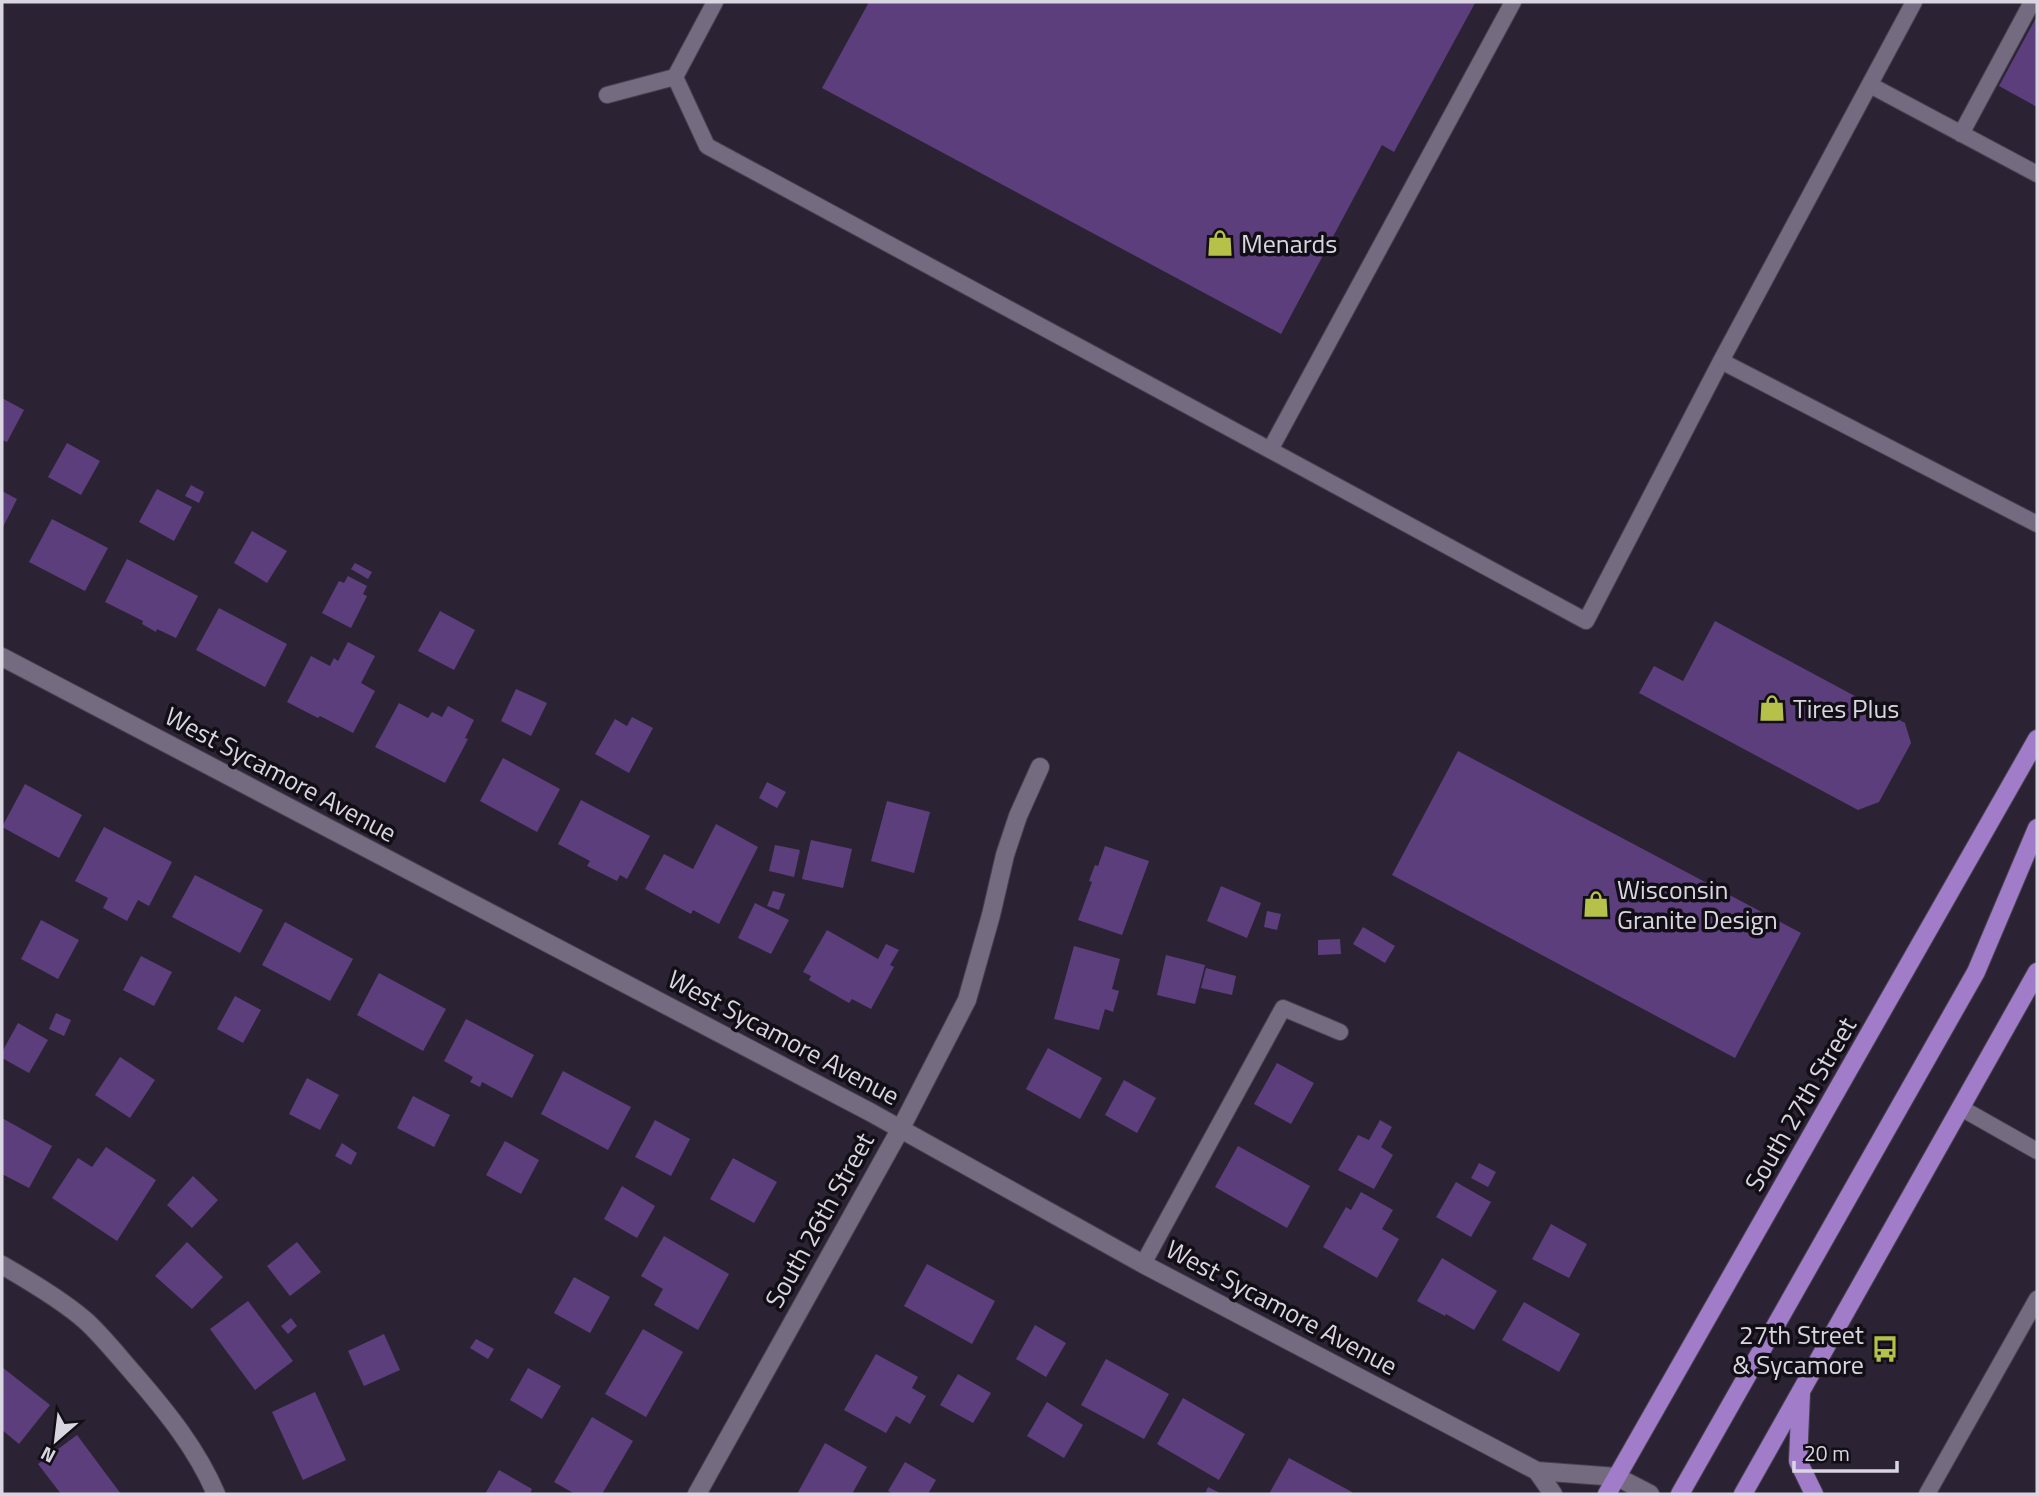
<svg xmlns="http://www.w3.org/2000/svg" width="2039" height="1496" font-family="'Titillium Web',sans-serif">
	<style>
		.building { fill: #5c3e7d }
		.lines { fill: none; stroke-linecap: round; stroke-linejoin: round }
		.lane-casing { stroke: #47414f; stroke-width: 18 }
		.street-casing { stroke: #47414f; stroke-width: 20 }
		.primary-casing { stroke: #47414f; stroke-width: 20 }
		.lane { stroke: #746b80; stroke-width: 16 }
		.street { stroke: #746b80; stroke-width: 18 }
		.primary { stroke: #a07cc9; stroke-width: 18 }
		.labels { text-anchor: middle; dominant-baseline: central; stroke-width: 7; stroke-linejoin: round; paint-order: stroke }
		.poi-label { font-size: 26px; fill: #dad6e1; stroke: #110e16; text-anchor: start }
		.street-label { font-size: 26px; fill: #dad6e1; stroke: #110e16 }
	</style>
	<rect width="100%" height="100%" fill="#2b2334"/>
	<path class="building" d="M869,2H1473L1475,3L1394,152L1382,145L1281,334L822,88Z
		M2037,16V107L1999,86Z
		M2,398L24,410L7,442L2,440Z
		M67,443L100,461L81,495L48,477Z
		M191,485L204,492L199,503L185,496Z
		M157,489L192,507L174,541L139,522Z
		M2,491L17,499L2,529Z
		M52,519L108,548L85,591L29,562Z
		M252,531L287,551L267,583L234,563Z
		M127,559L198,596L176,638L157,629L156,632L142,624L143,621L105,602Z
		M355,563L372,572L368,579L351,569Z
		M348,576L367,586L363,594L367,596L351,628L322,613L339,581L344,583Z
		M219,608L287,644L265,687L196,650Z
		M440,611L475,630L454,670L418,651Z
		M1715,621L1905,723L1911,743L1879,802L1858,810L1639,693L1654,666L1683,681Z
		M348,642L375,656L361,683L375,691L353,733L320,716L318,718L287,702L311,656L330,666L334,658L338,661Z
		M516,689L547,703L531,736L501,721Z
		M399,703L428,718L432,712L442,717L448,706L474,720L465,738L468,739L445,783L375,747Z
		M632,717L653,728L629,773L595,754L615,719L627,726Z
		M1458,751L1801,933L1735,1058L1392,875Z
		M503,758L560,789L537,832L480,801Z
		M767,782L786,792L777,808L759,798Z
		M25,784L82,815L59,858L2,827Z
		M581,800L650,836L627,879L620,875L617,881L587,866L590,861L558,844Z
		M887,801L930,812L914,873L871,861Z
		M716,824L758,847L719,924L693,910L691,914L645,889L664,854L693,869Z
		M104,827L172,862L149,906L138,900L127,921L103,908L108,898L75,881Z
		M811,840L852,849L843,888L802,879Z
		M775,845L800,850L794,877L769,871Z
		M1105,846L1149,861L1122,935L1078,920L1092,882L1089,881L1095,865L1098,866Z
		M195,875L263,910L240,953L172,917Z
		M1221,886L1261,903L1247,938L1207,921Z
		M773,891L785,894L779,910L767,906Z
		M755,903L789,920L771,954L738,938Z
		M1267,911L1281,914L1277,930L1264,927Z
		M41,920L79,940L58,979L21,959Z
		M285,922L353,959L330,1001L262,965Z
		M1363,927L1395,946L1385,963L1353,944Z
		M827,930L878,959L886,944L899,950L890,965L894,967L871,1009L852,999L849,1003L809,980L811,976L803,972Z
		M1340,939L1341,954L1318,955V940Z
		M1074,946L1120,959L1112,989L1119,991L1113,1012L1105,1009L1099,1030L1054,1019Z
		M1166,955L1205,965L1195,1004L1157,995Z
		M141,956L172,972L154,1006L123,990Z
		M1206,968L1236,976L1232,995L1201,988Z
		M379,973L446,1009L423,1051L357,1015Z
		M235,996L261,1010L243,1043L217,1029Z
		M56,1013L71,1020L64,1036L49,1029Z
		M466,1019L534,1055L512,1098L482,1082L480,1087L470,1082L473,1077L444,1061Z
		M18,1023L48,1040L29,1073L2,1058V1052Z
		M1048,1048L1102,1078L1080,1119L1026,1089Z
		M120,1057L155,1080L130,1118L95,1095Z
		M1277,1063L1314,1083L1291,1124L1254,1104Z
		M563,1071L631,1107L608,1150L541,1114Z
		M307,1078L339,1095L320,1130L289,1114Z
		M1124,1080L1156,1098L1137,1133L1105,1115Z
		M413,1096L450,1115L434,1147L397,1128Z
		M2,1118L52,1146L29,1188L2,1174Z
		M655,1120L690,1139L671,1176L635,1157Z
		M1380,1120L1392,1127L1381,1147L1393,1155L1374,1189L1338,1170L1358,1135L1369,1140Z
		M505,1141L539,1160L521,1194L486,1175Z
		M342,1143L357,1153L351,1165L335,1156Z
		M1238,1146L1310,1186L1287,1228L1215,1187Z
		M106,1147L156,1180L117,1241L52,1198L78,1158L92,1167Z
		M733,1158L777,1182L754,1223L710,1199Z
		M1479,1163L1496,1172L1488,1187L1471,1178Z
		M193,1176L218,1200L192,1228L167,1205Z
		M1456,1182L1491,1202L1471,1237L1436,1217Z
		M622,1186L655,1206L637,1238L604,1219Z
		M1361,1192L1393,1210L1382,1229L1399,1239L1377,1278L1323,1247L1346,1207L1351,1210Z
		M1551,1224L1587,1244L1569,1278L1532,1259Z
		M664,1236L729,1274L698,1330L654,1305L663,1289L641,1276Z
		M187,1242L223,1277L192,1309L155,1276Z
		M297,1242L321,1272L290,1296L267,1266Z
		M1442,1258L1497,1291L1474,1330L1446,1314L1445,1316L1417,1301Z
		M927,1264L995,1301L972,1344L904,1306Z
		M574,1277L610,1297L590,1333L554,1313Z
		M248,1301L293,1361L255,1390L210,1329Z
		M1524,1302L1580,1334L1559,1372L1502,1340Z
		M291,1318L297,1326L288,1334L281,1326Z
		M1035,1325L1066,1343L1046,1377L1016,1359Z
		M643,1329L683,1352L646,1417L605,1394Z
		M384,1334L400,1370L364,1386L348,1351Z
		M476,1339L494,1349L488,1359L470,1348Z
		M876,1354L918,1377L912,1388L926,1396L910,1424L896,1416L886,1433L844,1410Z
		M1106,1359L1169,1394L1144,1439L1081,1405Z
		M2,1367L50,1405L19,1444L2,1430Z
		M528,1368L561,1386L542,1419L510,1400Z
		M958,1374L991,1393L973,1423L940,1405Z
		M315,1392L346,1460L303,1480L272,1412Z
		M1183,1398L1245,1434L1219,1480L1157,1444Z
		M1047,1402L1083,1425L1064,1458L1027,1436Z
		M592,1417L633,1441L602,1494H575L554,1482Z
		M77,1435L121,1494H61L38,1464Z
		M825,1443L867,1467L852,1494H797Z
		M1289,1458L1352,1492L1351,1494H1269Z
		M905,1462L936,1480L928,1494H893L888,1491Z
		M499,1470L532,1489L530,1494H485Z
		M1208,1487L1222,1494H1205Z"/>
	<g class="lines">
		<defs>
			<path id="lane" d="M1513,2L1270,450L1586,621L1721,361L1914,2
				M675,77L707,146L1270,450
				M1870,85L2037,174
				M607,95L675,77L715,2
				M1961,134L2032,2
				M1721,361L2037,524
				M1961,1108L2037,1151
				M1143,1264L1283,1008L1340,1032
				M1927,1494L2037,1299"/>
			<path id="street" d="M2,657L870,1112L1143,1264L1537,1471L1617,1477L1650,1494
				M2,1265C28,1280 65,1302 87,1322C104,1338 119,1357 134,1374C166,1411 197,1449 216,1494
				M1537,1471L1553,1494
				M697,1494L901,1128L967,1000L991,915L1005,855L1018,816L1040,767"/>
			<path id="primary" d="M1801,1393L1798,1461L1814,1494
				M1607,1494L2037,739
				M1680,1494L1976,972L2037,828
				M1743,1494L2037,972"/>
		</defs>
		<use href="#lane" class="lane-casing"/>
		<use href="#street" class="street-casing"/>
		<use href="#primary" class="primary-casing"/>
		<use href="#lane" class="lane"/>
		<use href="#street" class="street"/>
		<use href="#primary" class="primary"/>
	</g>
	<defs>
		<symbol id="shop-bare" viewBox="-9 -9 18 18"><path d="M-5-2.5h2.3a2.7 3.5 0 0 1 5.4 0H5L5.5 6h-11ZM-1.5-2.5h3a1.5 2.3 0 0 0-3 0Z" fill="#b6c149" stroke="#110e16" stroke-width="2.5" paint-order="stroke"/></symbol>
		<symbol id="bus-bare" viewBox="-9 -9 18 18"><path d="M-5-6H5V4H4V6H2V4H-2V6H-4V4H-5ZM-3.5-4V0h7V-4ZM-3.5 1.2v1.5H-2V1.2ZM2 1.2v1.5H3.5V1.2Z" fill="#b6c149" stroke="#110e16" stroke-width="2.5" paint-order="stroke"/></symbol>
	</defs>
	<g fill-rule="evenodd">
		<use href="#shop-bare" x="1201" y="224" width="38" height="38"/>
		<use href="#shop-bare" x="1753" y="689" width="38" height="38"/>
		<use href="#shop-bare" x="1577" y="885" width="38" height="38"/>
		<use href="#bus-bare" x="1866" y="1330" width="38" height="38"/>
	</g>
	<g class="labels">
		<g class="poi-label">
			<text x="1241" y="243">Menards</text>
			<text x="1793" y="708">Tires Plus</text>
			<text x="1617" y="889">Wisconsin<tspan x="1617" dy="30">Granite Design</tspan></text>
			<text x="1864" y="1334" text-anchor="end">27th Street<tspan x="1864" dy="30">&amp; Sycamore</tspan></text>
		</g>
		<g class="street-label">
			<text transform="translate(281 774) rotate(28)">West Sycamore Avenue</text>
			<text transform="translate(784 1037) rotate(28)">West Sycamore Avenue</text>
			<text transform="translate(1800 1104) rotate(-60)">South 27th Street</text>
			<text transform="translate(819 1220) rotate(-61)">South 26th Street</text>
			<text transform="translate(1282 1307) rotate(28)">West Sycamore Avenue</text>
		</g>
	</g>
	<rect width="2039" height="1496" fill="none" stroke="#dad6e1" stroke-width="7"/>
	<g transform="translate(56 1440) rotate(208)" stroke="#110e16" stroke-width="5" paint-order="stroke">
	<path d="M0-5L12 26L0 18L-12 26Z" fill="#dad6e1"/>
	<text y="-10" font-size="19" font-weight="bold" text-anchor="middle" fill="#dad6e1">N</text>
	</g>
	<path d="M1794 1461v10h103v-10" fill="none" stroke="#dad6e1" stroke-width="3.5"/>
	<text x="1804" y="1461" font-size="21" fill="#dad6e1" stroke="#110e16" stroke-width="5" paint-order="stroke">20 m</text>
</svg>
